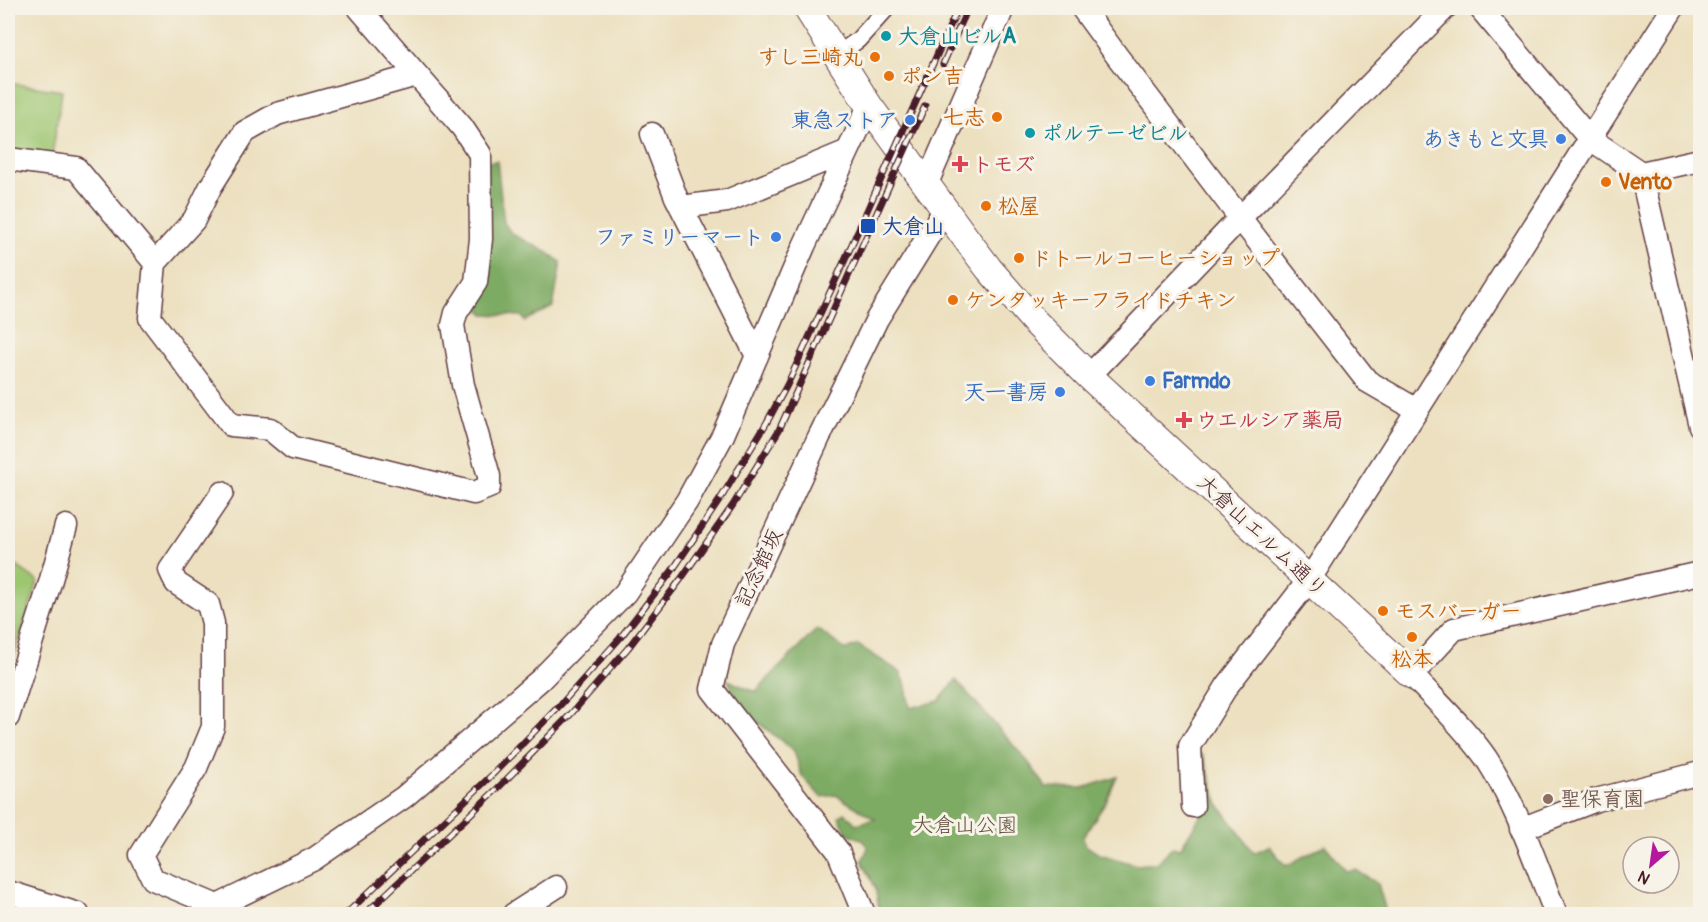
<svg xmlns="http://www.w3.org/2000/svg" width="1708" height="922" font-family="Pangolin,'Klee One',sans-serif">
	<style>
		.green { fill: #9dc671; stroke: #74724e; stroke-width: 1.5 }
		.forest { fill: #7eab63; stroke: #646547; stroke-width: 1.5 }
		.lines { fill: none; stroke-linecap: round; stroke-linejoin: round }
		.pedestrian-casing { stroke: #623c41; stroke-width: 19 }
		.minor-casing { stroke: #623c41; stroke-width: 25 }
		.tertiary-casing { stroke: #623c41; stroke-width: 29 }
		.pedestrian { stroke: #fff; stroke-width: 16 }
		.minor { stroke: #fff; stroke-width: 22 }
		.tertiary { stroke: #fff; stroke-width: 27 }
		.rail-casing { stroke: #4a1f2b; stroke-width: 7 }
		.rail { stroke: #f7f3e8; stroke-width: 4.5; stroke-dasharray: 14; stroke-linecap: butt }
		.culture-dot { fill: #0f9aa8; stroke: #f7f3e8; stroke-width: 2 }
		.food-dot { fill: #e8710a; stroke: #f7f3e8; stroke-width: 2 }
		.shop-dot { fill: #3f7fe0; stroke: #f7f3e8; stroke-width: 2 }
		.health-dot { fill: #e0444e; stroke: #f7f3e8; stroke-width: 2 }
		.transit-dot { fill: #1a4fb4; stroke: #f7f3e8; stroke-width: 2 }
		.education-dot { fill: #8d6e63; stroke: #f7f3e8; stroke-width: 2 }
		.labels { text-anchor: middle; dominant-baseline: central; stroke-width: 6; stroke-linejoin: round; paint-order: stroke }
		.culture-label { font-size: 21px; font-weight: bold; fill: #0d838f; stroke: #f7f3e8; text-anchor: start }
		.food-label { font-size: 21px; font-weight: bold; fill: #c56008; stroke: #f7f3e8; text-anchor: start }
		.shop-label { font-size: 21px; font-weight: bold; fill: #366cbe; stroke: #f7f3e8; text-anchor: end }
		.health-label { font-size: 21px; font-weight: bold; fill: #be3a42; stroke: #f7f3e8; text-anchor: start }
		.transit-label { font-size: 21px; font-weight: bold; fill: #164399; stroke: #f7f3e8; text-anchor: start }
		.street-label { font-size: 21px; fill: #4a1f2b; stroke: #f7f3e8 }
		.education-label { font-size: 21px; font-weight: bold; fill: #785e54; stroke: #f7f3e8; text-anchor: start }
		.park-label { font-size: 21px; fill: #635140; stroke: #f7f3e8 }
	</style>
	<rect width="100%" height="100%" fill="#f7f3e8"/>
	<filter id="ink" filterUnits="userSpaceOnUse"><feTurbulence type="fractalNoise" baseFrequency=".0167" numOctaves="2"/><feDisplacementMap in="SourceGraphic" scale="12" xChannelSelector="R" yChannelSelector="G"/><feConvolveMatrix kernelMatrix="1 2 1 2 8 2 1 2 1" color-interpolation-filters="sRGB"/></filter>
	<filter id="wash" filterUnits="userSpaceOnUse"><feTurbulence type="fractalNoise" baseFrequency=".008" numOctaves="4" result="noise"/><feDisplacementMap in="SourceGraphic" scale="24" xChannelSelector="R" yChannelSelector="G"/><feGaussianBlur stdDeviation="1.35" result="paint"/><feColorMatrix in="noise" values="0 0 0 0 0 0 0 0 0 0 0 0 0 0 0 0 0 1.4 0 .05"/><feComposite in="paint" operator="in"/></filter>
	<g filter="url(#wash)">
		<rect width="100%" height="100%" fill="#ece0c0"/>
		<path class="green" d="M8,83L62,91L52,155L8,149Z
			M8,560L38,581L8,675Z"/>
		<path class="forest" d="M497,161L504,223L512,234L545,251L561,262L553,307L525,321L522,316L484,314L472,299L487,162Z
			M817,629L846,650L858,645L900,672L905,682L910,708L939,701L956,680L1029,763L1046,787L1083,788L1117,777L1106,802L1083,837L1084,844L1099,854L1137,865L1156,863L1173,847L1180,849L1203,812L1196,754L1203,755L1219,805L1254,853L1269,846L1286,866L1325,845L1346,871L1356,870L1378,884L1385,908L1380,914H880L875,887L862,861L868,848L863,840L847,833L839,817L845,813L856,824L875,819L836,795L821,797L802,776L794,751L741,709L728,680L755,692Z"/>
	</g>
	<g filter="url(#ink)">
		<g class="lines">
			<defs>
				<path id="pedestrian" d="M837,55L858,40L887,8"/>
				<path id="minor" d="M1082,8L1117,56L1240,218L1367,381L1417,410
					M1480,8L1589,138L1641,173L1700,426
					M652,134L676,197L757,356
					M8,159L76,168L155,263L150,318L231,425L270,429L293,448L474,493L489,487V476L463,385L453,325L456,313L476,282L481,239L480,154L462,127L359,8
					M1641,173L1700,160
					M927,183L1003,8
					M681,207L727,201L848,151
					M155,263L194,220L211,186L245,132L277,114L417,75
					M1089,376L1240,218L1445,8
					M8,717L50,583L66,526
					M1193,806L1190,746L1227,686L1309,580L1673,8
					M1521,829L1596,800L1700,773
					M8,892L78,914
					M217,906L153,879L141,855L196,768L213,727V623L208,604L176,583L170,570L222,493
					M201,914L314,859L404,797L540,680L625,593L687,501L723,435L804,246L869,106
					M514,914L556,887
					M864,914L838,851L712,689L723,644L819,437L877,319L945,209
					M1556,914C1535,862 1517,806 1486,758C1465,728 1437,702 1412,675L1454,629L1700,573"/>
				<path id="tertiary" d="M807,8L869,106L970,244L989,269L1034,321L1089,376L1412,675"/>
			</defs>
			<use href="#pedestrian" class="pedestrian-casing"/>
			<use href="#minor" class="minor-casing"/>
			<use href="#tertiary" class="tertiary-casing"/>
			<use href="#pedestrian" class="pedestrian"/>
			<use href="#minor" class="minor"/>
			<use href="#tertiary" class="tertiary"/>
			<defs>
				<path id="rail" d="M943,64L968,8
					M346,914L492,775L563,702L620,638L672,571L721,498L767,422L787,385L843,264L958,8
					M365,914L498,788L570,715L628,648L681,579L733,505L779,430L925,106"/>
			</defs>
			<use href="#rail" class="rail-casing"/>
			<use href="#rail" class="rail"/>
		</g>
	</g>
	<g class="culture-dot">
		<circle cx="886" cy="36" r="6"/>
		<circle cx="1030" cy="133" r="6"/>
	</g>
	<g class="food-dot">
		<circle cx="875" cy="57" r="6"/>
		<circle cx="889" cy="76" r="6"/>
		<circle cx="997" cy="117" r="6"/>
		<circle cx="1606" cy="182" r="6"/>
		<circle cx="986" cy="206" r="6"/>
		<circle cx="1019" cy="258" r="6"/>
		<circle cx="953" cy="300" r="6"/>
		<circle cx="1383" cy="611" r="6"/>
		<circle cx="1412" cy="637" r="6"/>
	</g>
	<g class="shop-dot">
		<circle cx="910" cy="120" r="6"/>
		<circle cx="1561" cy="139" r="6"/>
		<circle cx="776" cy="237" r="6"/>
		<circle cx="1150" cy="381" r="6"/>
		<circle cx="1060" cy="392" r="6"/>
	</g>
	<g class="health-dot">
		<path d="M957 155h6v6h6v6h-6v6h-6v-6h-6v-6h6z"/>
		<path d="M1181 411h6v6h6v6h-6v6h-6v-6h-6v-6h6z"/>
	</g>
	<rect class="transit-dot" x="860" y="218" width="16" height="16" rx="3"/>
	<circle class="education-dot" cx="1548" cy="799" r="6"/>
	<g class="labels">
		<g class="culture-label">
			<text x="898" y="36">大倉山ビルA</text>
			<text x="1042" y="133">ポルテーゼビル</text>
		</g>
		<g class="food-label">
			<text x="863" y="57" text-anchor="end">すし三崎丸</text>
			<text x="901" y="76">ポン吉</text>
			<text x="985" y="117" text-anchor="end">七志</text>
			<text x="1618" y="182">Vento</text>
			<text x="998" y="206">松屋</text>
			<text x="1031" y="258">ドトールコーヒーショップ</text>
			<text x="965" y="300">ケンタッキーフライドチキン</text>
			<text x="1395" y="611">モスバーガー</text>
			<text x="1412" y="659" text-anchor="middle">松本</text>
		</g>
		<g class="shop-label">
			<text x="898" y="120">東急ストア</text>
			<text x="1549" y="139">あきもと文具</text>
			<text x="764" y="237">ファミリーマート</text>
			<text x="1162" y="381" text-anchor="start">Farmdo</text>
			<text x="1048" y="392">天一書房</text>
		</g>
		<g class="health-label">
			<text x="972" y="164">トモズ</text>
			<text x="1196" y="420">ウエルシア薬局</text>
		</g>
		<g class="transit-label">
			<text x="882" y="226">大倉山</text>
		</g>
		<g class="street-label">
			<text transform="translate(1262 536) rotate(43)">大倉山エルム通り</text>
			<text transform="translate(759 568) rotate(-65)">記念館坂</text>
		</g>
		<g class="education-label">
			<text x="1560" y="799">聖保育園</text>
		</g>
		<g class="park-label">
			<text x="965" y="825">大倉山公園</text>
		</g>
	</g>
	<rect width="1708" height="922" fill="none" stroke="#f7f3e8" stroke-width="30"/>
	<g transform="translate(1651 865) rotate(209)"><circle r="28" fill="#f7f3e8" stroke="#b29e9c" stroke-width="1.5"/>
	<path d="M0-4.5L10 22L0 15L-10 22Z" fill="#b5179e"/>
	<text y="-9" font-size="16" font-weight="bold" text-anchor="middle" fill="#4a1f2b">N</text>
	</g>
</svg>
